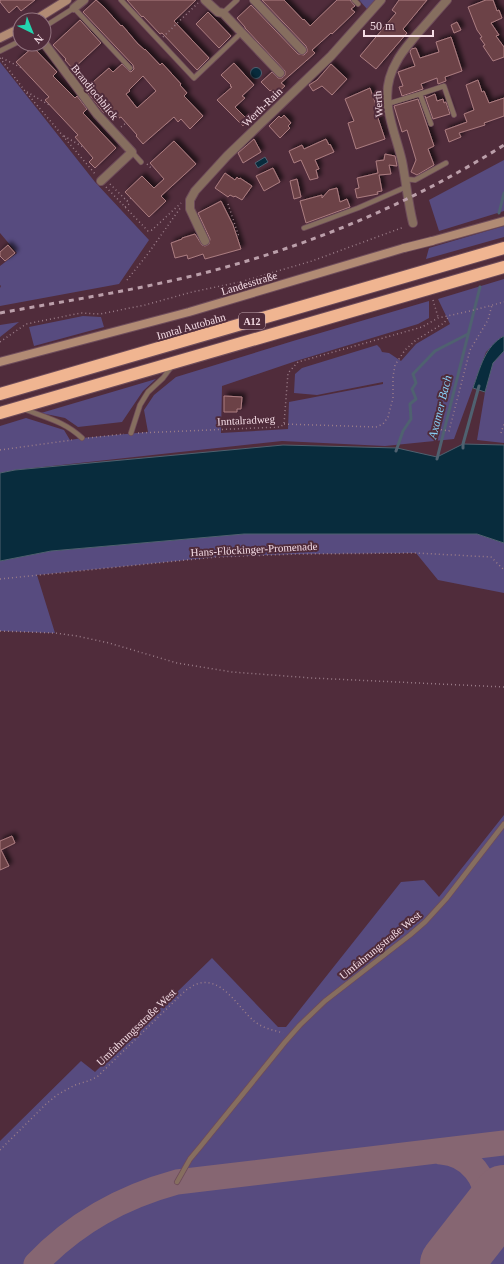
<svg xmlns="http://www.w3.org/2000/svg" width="504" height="1264" font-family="Georgia,serif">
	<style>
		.green { fill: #574b7f }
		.water { fill: #082c3d; stroke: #4f6170 }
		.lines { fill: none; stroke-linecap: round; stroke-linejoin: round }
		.stream { stroke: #4f6170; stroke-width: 3 }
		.taxiway { stroke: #866672; stroke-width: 25 }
		.runway { stroke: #866672; stroke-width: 62 }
		.building { fill: #6c4347; stroke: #ac7d81; fill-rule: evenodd; filter: url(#shadow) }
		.lane-casing { stroke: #6e4c5a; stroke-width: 6 }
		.street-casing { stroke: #6e4c5a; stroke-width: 10 }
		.secondary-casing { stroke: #6e4c5a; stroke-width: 10 }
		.highway-casing { stroke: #6e4c5a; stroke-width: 14 }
		.path { stroke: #9b7d89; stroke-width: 1.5; stroke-dasharray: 1 3; stroke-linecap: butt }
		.lane { stroke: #866e5f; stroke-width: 4.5 }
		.street { stroke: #866e5f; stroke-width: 8 }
		.secondary { stroke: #b18b74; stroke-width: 8 }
		.highway { stroke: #f0b591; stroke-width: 12 }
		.rail { stroke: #bb9faa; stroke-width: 3; stroke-dasharray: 5 5; stroke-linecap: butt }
		.secondary-bridge-casing { stroke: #6e4c5a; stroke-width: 10; stroke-linecap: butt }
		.secondary-bridge { stroke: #b18b74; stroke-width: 8 }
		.labels { text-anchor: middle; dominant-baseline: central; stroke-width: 4; stroke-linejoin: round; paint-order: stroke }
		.shield { fill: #502c3b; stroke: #c4a8b3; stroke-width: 1 }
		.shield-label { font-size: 10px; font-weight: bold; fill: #f5dde6 }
		.street-label { font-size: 11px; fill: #f5dde6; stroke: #502c3b }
		.water-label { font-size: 12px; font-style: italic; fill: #87d0f7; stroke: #502c3b }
	</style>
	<defs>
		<filter id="shadow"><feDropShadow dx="3.5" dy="-3.5" stdDeviation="2" flood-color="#0009"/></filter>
	</defs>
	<rect width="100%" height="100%" fill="#502c3b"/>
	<path class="green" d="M359,0H375L367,9Z
		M0,62L95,182L149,240L119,284L0,306V288L1,286L0,285V266L17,253L0,233Z
		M504,160V211L439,231L429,200Z
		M504,226V237L426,259L429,248Z
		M504,279V336L500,338L486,352L454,439L385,446L282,441L15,470L0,473V426L26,418L64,430L70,440L82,438L148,432L144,410L154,395L176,377L293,341L429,301V318L418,324L296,361L222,386L221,433L288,429L289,402L383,384V382L317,395L294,393L295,374L302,368L377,345L380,348L382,352L389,353L401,361L416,344L450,324L438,299Z
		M83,316L101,317L104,327L34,346L29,327Z
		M19,322L0,337V325Z
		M504,351V443L477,440L485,392L493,363Z
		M156,379L143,391L122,422L78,427L65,418L41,413Z
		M244,534H477L504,543V593L438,580L416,553L297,554L216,557L37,575L55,633L0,631V561L51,551Z
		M504,815V1264H0V1141L81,1061L95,1072L212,958L278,1027H286L401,882L424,880L439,897Z"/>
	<path class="water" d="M250.5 73a5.5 5.5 0 1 1 11 0a5.5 5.5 0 1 1-11 0Z
		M265,157L268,162L258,168L255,163Z
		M504,336V351L493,363L485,392L473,388C480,368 485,346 504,336Z
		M463,444L504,445V543L477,534H244L51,551L0,561V473L15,470L283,445L397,448L437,457Z"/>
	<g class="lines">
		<path class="stream" d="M499,213L504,193
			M463,448V444L479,386
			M396,451L403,431L411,419L410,404L416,399L412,389L416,383L413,374L435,351L468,334
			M437,459L480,287"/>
		<path class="taxiway" d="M441,1152C469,1154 490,1179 485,1207C484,1217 479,1225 475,1233
			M36,1264C76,1222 122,1197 177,1182L504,1143"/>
		<path class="runway" d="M451,1264L504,1196"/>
	</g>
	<path class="building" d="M0,0H35L21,11L17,6L9,13L0,2Z
		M96,0L104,7L121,26L122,25L138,44L145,50V49L160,65L162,63L181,84L180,85L187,93L184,96L203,116L190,129L181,119L178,122L174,117L143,144L136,136L137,135L121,117L119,118L111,108L104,113L85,89L109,68L113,72L122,64L129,71L131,72L134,69L133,65L83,12ZM143,76L156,91L137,108L126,94L130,91L129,90Z
		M127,0H196L174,21L209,58L197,70L162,33L160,34L143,16L142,17Z
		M262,0H284L303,20L304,19L310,26L337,0H350L355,6L351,9L355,12L332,34L331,33L312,50L315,53L281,83L285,86L276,94L271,90L270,91L261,82L272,72L278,78H282L285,75V71L245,28V27L237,18L251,5L298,54L304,55L307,52V49L306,46Z
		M399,0H427L403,29L407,33L376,69L360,56L396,13L392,10Z
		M486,0H493L497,11L499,10L502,18L491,23L499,35L496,36L504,47V57L493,61L483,46L485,45L480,38L482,37L477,30L468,7Z
		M208,12L231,36L219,48L196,24Z
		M80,20L101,43L74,68L73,67L72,68L65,60L66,59L53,45Z
		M457,22L461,30L454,33L451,25Z
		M451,37L462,71L445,77L446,81L438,84L437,78L421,84L423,89L402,96L399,87L403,86L398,72L415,66L410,52L411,49L416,48L420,58L439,52L436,42Z
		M33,47L57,72L53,76L75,98L77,96L87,109L83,113L116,148L95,168L89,162L93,158L75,137L78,135L45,100L49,97L16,62Z
		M234,63L254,85L242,96L245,98L235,107L248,120L243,126L217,100L232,87L230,86L231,85L221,75Z
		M331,64L347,79L332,95L322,86L313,91L309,85L317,80Z
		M478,80L482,92L484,91L489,103L504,98V116L484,123L485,125L459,133L461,137L449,142L445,130L467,122L464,114L474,110L466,85Z
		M370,88L376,105L374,106L385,139L356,149L348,123L354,121L345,99Z
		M435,94L437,101L443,99L444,103L446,102L450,114L433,119L425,96L426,98Z
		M418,99L434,146L428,149L434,165L417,175L411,172L416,160L407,130L402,132L394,106Z
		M284,115L291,123L288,126L290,128L280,138L269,126L279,116L281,118Z
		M254,139L261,152L243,163L238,153Z
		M326,139L329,145L330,144L334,152L315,160L319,169L316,170L318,178L310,180L301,160L294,163L289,151L302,145L304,149Z
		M174,141L196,164L161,196L166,201L149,217L125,192L142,176L154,188L164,179L150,163Z
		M385,154L395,156L397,166L389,165L391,174L379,175L382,191L377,192L378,194L357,198L355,189L359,188L357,178L378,173L376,161L384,160Z
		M273,168L280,182L264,191L256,176Z
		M225,173L235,180L237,177L239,179L240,178L252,186L242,200L235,196L234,197L230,195L228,197L215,188Z
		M297,179L301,197L294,199L290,181Z
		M337,188L340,202L347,199L350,207L306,223L300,201L322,195V198L329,190Z
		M221,201L233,225L241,249L205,259L203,254L188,259L187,255L175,258L171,243L182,239V238L195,234L202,245L205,246L209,244L210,239L198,213Z
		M8,245L15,253L5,261L0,256V252Z
		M224,396L242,397L241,409H237V412H224Z
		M12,836L15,843L1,850L9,866L0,870V841Z"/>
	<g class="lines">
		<defs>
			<path id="lane" d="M121,0L194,78L242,32
				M354,0L358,4
				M223,13L237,0
				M44,27L74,8L130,68
				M0,51L20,41
				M420,94L444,86L454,115
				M387,104L420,94L431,124
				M132,152L141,162
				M405,179L415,180L446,163
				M304,228L358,208L406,187
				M24,409C46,418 64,421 82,438
				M131,433L140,405L148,392L163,378L172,366
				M177,1182L190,1159L200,1147L285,1042L300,1025L325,1001L410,935L425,922L446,899L504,824"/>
			<path id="street" d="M205,0L218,12L223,13L280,73
				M254,0L302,50
				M74,8L84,0
				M44,43L97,114L132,152L101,181
				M413,223C408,203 406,181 402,161C394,126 376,96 397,61C402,51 410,43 417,34C427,23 437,11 447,0
				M205,241L190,209V200L195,191L227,156L331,56L381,0"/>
			<path id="secondary" d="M35,20L67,0
				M0,38L20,28
				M432,241L504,221
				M0,362L189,312L404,248"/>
			<path id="highway" d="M0,394L504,248
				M0,413L504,267"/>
		</defs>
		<use href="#lane" class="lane-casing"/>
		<use href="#street" class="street-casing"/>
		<use href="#secondary" class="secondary-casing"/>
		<use href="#highway" class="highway-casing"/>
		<path class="path" d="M163,37L198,3
			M0,58L25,91L96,175
			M2,58L22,68
			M27,92L51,106
			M121,127L126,123
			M64,136L83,147
			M147,164L151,168L152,166
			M110,184L127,201L131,198
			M106,187L148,231L152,230L181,203
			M228,204L239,237
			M125,207L129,204L127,201
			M127,280L147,255L181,207
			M433,300L438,317
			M0,342L26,324L81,313L100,314L145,305L192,292L240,282L312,261L404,227
			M284,424L376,427L383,424L388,417L393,398V377L395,365L405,350L416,340L444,323L449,316
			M437,429L449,431L470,350L488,320L492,305
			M138,433L280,427L284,424L288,373L298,362L422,327L438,318L470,311L504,302
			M501,433L504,424
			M88,438L124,434
			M0,450L72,440
			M0,579L216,557L297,554L416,553L491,557L504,570
			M0,631L55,633L77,636L109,643L177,663L232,672L312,678L504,687
			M0,1150L46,1104L57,1095L75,1085L88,1081L97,1077L186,990C190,988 193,985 197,984C222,975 239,1009 254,1021C262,1028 273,1030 283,1033"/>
		<use href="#lane" class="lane"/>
		<use href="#street" class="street"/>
		<use href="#secondary" class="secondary"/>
		<use href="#highway" class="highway"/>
		<path class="rail" d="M0,313C65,301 131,291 196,275C304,248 409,205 504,145"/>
		<defs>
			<path id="secondary-bridge" d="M404,248L432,241"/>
		</defs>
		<use href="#secondary-bridge" class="secondary-bridge-casing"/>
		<use href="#secondary-bridge" class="secondary-bridge"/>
	</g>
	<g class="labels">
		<rect class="shield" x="239" y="313" width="26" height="16" rx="3"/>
		<g class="shield-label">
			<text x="252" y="321">A12</text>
		</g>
		<g class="street-label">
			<text transform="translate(95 92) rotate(51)">Brandjochblick</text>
			<text transform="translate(378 104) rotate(-94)">Werth</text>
			<text transform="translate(262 107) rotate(-44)">Werth-Rain</text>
			<text transform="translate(249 283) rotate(-17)">Landesstraße</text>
			<text transform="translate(191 326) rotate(-16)">Inntal Autobahn</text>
			<text transform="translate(246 420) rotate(-3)">Inntalradweg</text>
			<text transform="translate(254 549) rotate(-3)">Hans-Flöckinger-Promenade</text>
			<text transform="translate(380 945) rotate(-39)">Umfahrungstraße West</text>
			<text transform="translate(136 1027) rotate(-44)">Umfahrungsstraße West</text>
		</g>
		<g class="water-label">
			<text transform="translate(440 407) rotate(-76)">Axamer Bach</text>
		</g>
	</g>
	<g transform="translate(32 32) rotate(137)"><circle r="19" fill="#502c3b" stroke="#92737f"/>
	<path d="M0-3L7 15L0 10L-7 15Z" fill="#23d5af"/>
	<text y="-6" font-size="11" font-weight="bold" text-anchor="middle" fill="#f5dde6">N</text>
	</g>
	<path d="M364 30v6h69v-6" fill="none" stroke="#f5dde6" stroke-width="2"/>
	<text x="370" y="30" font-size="12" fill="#f5dde6" stroke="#502c3b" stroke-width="3" paint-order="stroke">50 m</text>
</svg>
